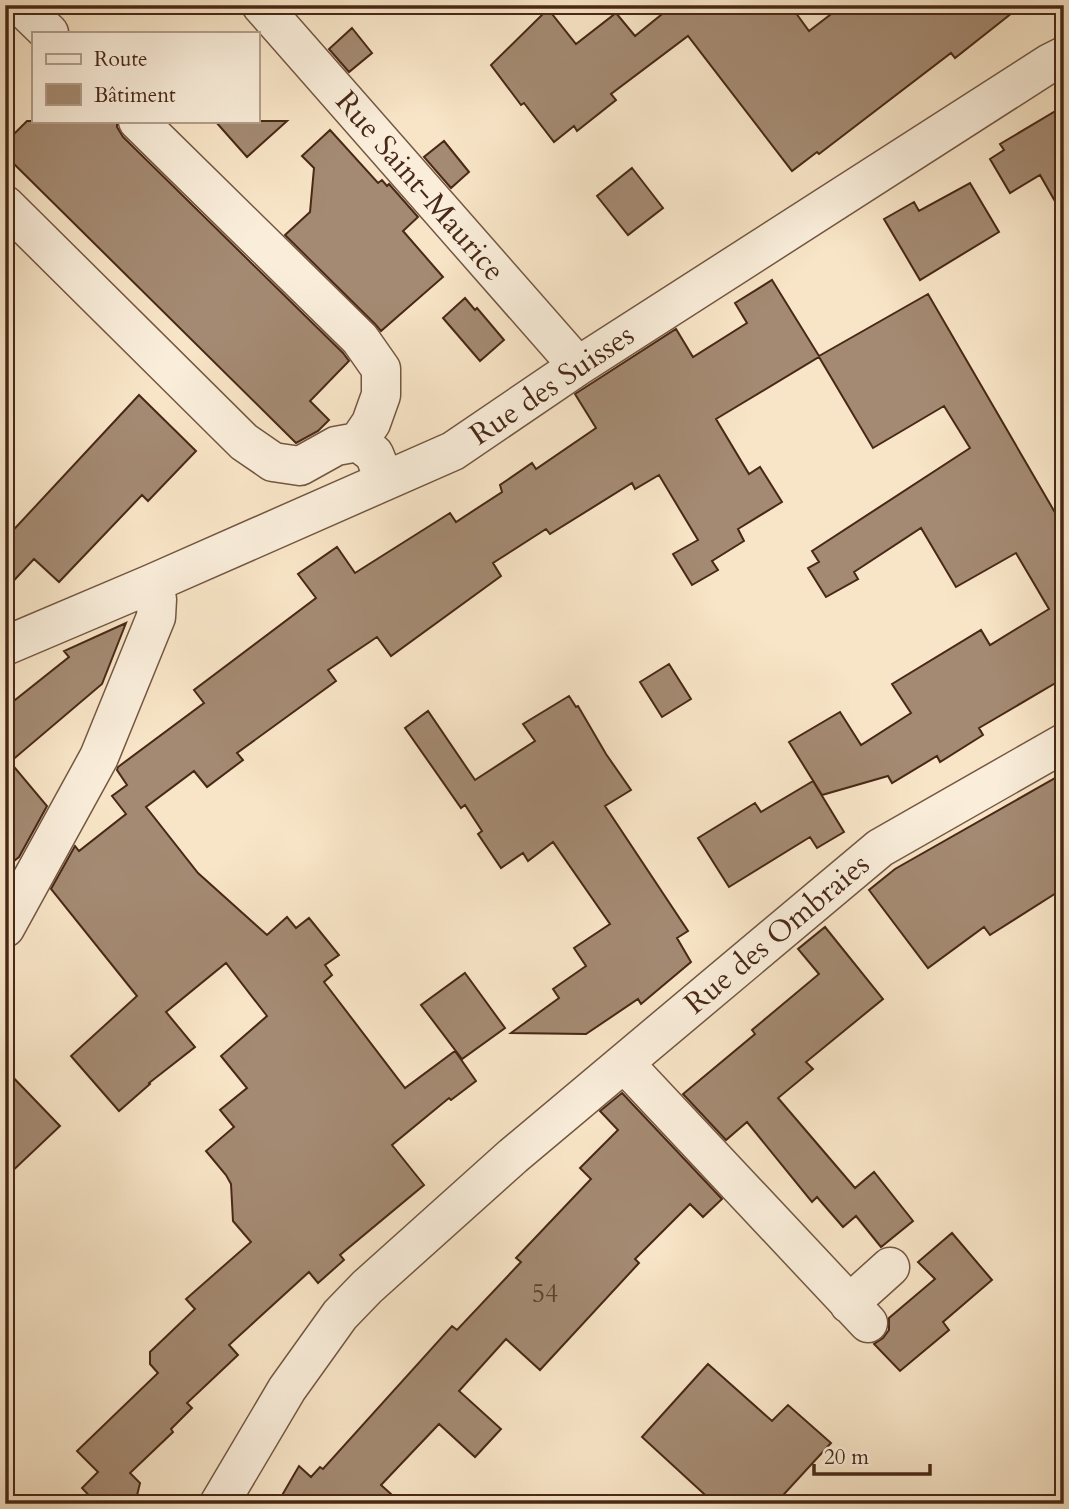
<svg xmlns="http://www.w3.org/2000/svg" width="1069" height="1509" font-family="Cardo,serif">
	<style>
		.building { fill: #a48a72; stroke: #482816; stroke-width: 2 }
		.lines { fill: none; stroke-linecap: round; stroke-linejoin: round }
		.minor-casing { stroke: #745742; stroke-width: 41 }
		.minor { stroke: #faeedb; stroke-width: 38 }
		.labels { text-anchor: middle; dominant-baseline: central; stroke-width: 5; stroke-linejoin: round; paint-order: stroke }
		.number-label { font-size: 26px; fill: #5f402d }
		.street-label { font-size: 30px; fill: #482816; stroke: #faeedb }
	</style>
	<rect width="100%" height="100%" fill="#f8e5c7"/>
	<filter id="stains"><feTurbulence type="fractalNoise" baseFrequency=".00286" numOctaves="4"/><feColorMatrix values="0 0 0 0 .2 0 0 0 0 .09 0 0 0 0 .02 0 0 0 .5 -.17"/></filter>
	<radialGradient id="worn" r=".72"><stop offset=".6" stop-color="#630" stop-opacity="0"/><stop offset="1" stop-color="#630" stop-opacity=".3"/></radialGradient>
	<path class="building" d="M663,5H790L809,31L843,5H1022L955,58L951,53L819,154L817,152L792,171L688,36L611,94L616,100L577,131L574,126L554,142L524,103L521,105L491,65L548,9L576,44L616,13L635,36L667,10Z
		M352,28L372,53L349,72L329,49Z
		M1064,106V217L1040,175L1010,193L990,159L1004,150L1000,144Z
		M27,121H117V127L123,137L343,353L349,361L310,401L329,420L318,431L296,443L5,155V143Z
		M215,121H287L247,157Z
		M330,130L378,183L382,180L387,186L389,184L418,217L403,231L443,277L381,331L375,324L285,235L310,212L314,168L302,156Z
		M444,141L469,172L451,188L424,157Z
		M632,168L663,208L628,235L597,196Z
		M970,183L999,232L920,280L884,219L914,202L919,211Z
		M772,280L819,356L928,294L1064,528V678L979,728L983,735L940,762L937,756L892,783L888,776L822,795L789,742L840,712L861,745L911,713L892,684L981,630L990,645L1049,609L1016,553L956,587L921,528L854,572L858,579L826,597L808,568L819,562L812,551L970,448L944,406L873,448L819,357L716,419L749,474L760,467L782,502L738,529L744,541L712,561L718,570L692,585L673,554L698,540L659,475L635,489L632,483L550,534L546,529L493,563L501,576L391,656L377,637L328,670L336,681L237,753L243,760L207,787L194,771L146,807L198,873L267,935L287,917L296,928L309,918L339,955L325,965L332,975L324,982L405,1088L455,1051L476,1081L451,1100L449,1098L392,1145L424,1185L340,1255L344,1260L318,1283L309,1272L229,1345L238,1355L187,1403L192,1408L171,1429L173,1432L130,1473L140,1483L135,1504H97L82,1488L98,1472L77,1451L158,1373L150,1364V1352L195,1309L186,1299L251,1242L233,1221L231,1184L226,1175L206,1151L234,1127L220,1110L247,1088L221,1056L267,1016L226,963L166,1012L195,1047L149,1083L150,1084L119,1111L71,1056L137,996L51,889L75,846L79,851L126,814L112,796L127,785L117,770L118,767L204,703L194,690L316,598L298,574L337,547L355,573L450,513L456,522L502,492L500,485L532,463L536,469L596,428L575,394L676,329L693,357L747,323L735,303Z
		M465,298L475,310L477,308L504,340L480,361L443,318Z
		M139,395L196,451L148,501L142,495L59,582L34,559L5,590V539Z
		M126,623L102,684L10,762L47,806L19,857L5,868V708L69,657L64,651Z
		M669,664L691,699L662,717L640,682Z
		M569,696L576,707L578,706L606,754L631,790L605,806L688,931L677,938L691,962L641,1004L638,999L586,1034L511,1033L559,998L553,989L586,966L574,948L610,924L553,842L528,861L523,853L501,868L478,834L482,831L465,805L461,808L405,728L428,711L475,780L535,741L523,724Z
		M1064,773V888L990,935L984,927L928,968L869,890L895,869Z
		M813,781L844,832L817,848L810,837L729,887L698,838L755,803L761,812Z
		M825,927L883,999L806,1062L813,1069L778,1098L855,1188L874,1172L913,1221L881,1247L856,1216L843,1227L817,1197L812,1202L747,1122L726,1140L683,1094L755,1034L752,1030L819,974L798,949Z
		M465,973L505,1028L462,1059L421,1005Z
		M5,1069L60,1126L5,1178Z
		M622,1093L722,1199L703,1217L690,1204L635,1259L639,1263L540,1370L506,1339L459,1391L501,1429L476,1456L475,1457L439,1424L381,1485L402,1504H277L299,1466L311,1477L320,1467L323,1469L452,1326L457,1330L521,1262L516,1258L591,1179L580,1168L618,1130L600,1111Z
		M952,1233L992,1280L943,1322L949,1330L900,1371L874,1344L883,1338L889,1330V1318L935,1279L918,1262Z
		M708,1364L772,1421L788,1405L831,1443L775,1504H715L642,1437Z"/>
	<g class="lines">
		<defs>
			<path id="minor" d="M20,5L49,33
				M261,5L578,366
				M138,121L360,339L381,369V395L371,423L358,442
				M5,205L244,442L273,462L300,466L336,446L358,442L374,454L385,481
				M5,646L151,584L453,451L578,366L1050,63L1064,56
				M5,928L99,757L156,617L157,599L151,584
				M624,1063L868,1323
				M849,1304L890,1267
				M219,1504L287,1389L340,1315L367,1287L513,1156L880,848L1064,743"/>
		</defs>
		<use href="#minor" class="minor-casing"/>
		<use href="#minor" class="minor"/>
	</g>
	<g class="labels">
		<g class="number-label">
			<text x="545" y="1293">54</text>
		</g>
		<g class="street-label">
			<text transform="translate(420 186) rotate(49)">Rue Saint-Maurice</text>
			<text transform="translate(552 385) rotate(-34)">Rue des Suisses</text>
			<text transform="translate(777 934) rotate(-40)">Rue des Ombraies</text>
		</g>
	</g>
	<rect width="1069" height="1509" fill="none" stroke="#f8e5c7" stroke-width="28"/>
	<rect x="7" y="7" width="1055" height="1495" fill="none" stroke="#482816" stroke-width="3.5"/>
	<rect x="14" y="14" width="1041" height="1481" fill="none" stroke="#482816" stroke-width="2"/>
	<rect x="32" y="32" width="228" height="91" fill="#faeedb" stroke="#b39f8c" stroke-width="2"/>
	<rect x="46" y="54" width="35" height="10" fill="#faeedb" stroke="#b39f8c" stroke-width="2"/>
	<text x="94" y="66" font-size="21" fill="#482816">Route</text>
	<rect x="46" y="84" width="35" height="21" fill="#a48a72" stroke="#b39f8c" stroke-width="2"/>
	<text x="94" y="102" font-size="21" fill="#482816">Bâtiment</text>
	<path d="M814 1464v10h116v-10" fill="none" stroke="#482816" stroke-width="3.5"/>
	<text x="824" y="1464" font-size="21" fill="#482816" stroke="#faeedb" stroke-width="5" paint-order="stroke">20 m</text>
	<rect width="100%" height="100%" filter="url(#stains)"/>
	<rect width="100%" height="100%" fill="url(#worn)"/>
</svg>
